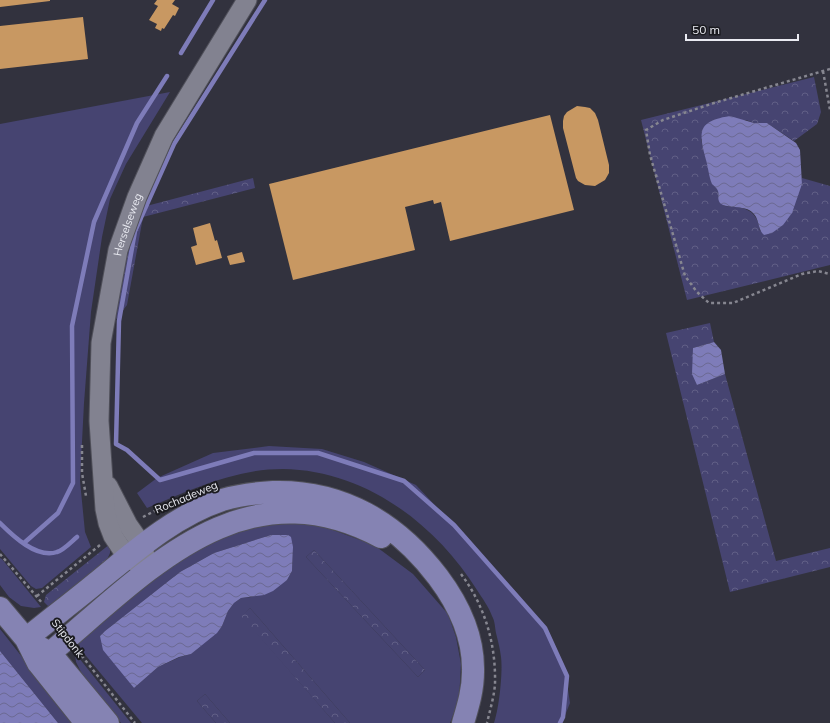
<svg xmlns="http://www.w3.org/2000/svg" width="830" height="723" font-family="Mulish,sans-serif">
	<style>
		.green { fill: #464471; fill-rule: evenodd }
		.forest { fill: url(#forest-crowns) }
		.water { fill: url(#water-waves) }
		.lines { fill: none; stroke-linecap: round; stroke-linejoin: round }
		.stream { stroke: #7e7cb9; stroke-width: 4.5 }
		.building { fill: #c89862 }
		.minor-casing { stroke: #50505a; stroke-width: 21 }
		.major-casing { stroke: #50505a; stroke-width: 24 }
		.path { stroke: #868690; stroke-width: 2.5; stroke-dasharray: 3 3; stroke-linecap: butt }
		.minor { stroke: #828290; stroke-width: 19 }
		.major { stroke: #8583b3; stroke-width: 22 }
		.labels { text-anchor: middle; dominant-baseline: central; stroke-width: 4; stroke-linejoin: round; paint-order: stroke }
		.street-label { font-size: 11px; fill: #eaebf2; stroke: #1b1b20 }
	</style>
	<defs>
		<pattern id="forest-crowns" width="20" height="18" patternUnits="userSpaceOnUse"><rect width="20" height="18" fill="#464471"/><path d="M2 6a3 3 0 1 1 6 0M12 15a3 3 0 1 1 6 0" fill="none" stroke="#615f86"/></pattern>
		<pattern id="water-waves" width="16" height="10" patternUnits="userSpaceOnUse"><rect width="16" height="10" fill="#7e7cb9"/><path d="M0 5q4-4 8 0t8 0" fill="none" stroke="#6a6992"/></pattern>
	</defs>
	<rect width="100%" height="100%" fill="#32323e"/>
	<path class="green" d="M170,92L126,164L110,199L102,237L91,312L84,403L80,481L85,532L91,547L42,588L36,589L31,586L0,549V124Z
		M269,446L322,449L364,462L416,485L517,593L548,630L565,669L570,703L562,723H494C499,709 503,672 501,657C500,649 498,641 496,633C495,628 495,621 492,616C489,607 482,598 477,590C435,523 364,470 283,469C234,469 191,490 147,508L137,493L157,478L213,453Z
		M311,522L374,545L413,574L448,614L456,637L461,664L459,700L450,723H350L250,608L242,616L335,723H230L205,694L197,701L216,723H142L82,651L78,642L179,556L259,523ZM271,535L293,547L292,571L287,580L251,597L241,598L234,603L228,611L222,626L191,654L180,657L158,667L134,688L100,636L105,631L180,572L214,553ZM314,550L425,670L418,677L306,557Z
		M0,558L2,559L41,607L34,608L21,606L9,597L0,585Z
		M0,629L74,723H58L0,651Z
		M75,653L131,723H121L82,674L76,662Z"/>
	<path class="forest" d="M814,77L821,112L817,124L794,141L767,123H754L746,120L701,139L712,183L718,190V197L724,206C745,207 757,209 760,231L802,184V178L830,186V265L687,300L641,120Z
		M253,178L255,188L143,217L127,305L116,319L121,280L135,209Z
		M710,323L714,342L693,348L697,385L725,374L776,561L830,548V567L730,592L666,333Z
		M110,544V553L105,564L49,607L44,602L46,595Z
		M314,550L425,670L418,677L306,557Z
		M250,608L350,723H335L241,616Z
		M205,694L230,723H216L197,701Z"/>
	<path class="water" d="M730,116L754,123H767L796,143L800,150L802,184L792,213L783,225L772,233L764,235C756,227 761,217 749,210C742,206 724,208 720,203C717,199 719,195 718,191C717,188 714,186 712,184C709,177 708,167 706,160C698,131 698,121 730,116Z
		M714,342L721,350L725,374L697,385L692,374L693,348Z
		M271,535H288L291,537L293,547L292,571L287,580L273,591L264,595L241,598L234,603L228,611L222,626L217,633L191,654L179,657L158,667L134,688L103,650L100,636L105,631L180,572L214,553Z
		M0,651L58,723H0Z"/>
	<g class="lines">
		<path class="stream" d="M265,0L174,144L135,231L119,321L116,444L127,450L160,480L254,453H318L404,481L454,525L545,628L567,676L563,717L560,723
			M181,53L213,0
			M0,523C13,536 37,559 57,552C64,550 72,541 77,537
			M24,543L58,513L73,483L72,326L94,222L137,123L167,76"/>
	</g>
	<path class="building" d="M0,0H50V1L0,7Z
		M157,0H175L172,4L179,8L175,16L173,15L164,29L162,28L161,31L155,28L157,24L149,20L158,6L154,4Z
		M83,17L88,59L0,69V26Z
		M577,106L585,107L590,108L595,113L598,120L609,165V173L605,180L595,186L585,185L578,181L576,178L563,128V121L564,116L567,112Z
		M550,115L574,210L450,241L441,202L434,204L433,200L405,207L415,250L293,280L269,184Z
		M210,223L215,241L217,240L222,258L196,265L191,247L197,245L193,228Z
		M242,252L245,262L230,265L227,256Z"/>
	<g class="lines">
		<defs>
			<g id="minor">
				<path d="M108,486L128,525L142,545L146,559"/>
				<path id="s1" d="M149,570L127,557L113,536L108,523L105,509L99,421L101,343L118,250L137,197L164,136L247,0"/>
			</g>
			<path id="major" d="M0,608L26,639L38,663L86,723
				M26,639C49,620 73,602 96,583C135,551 174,516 222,500C239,495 256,493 273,492C342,490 397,523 438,577C459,605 474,637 473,672C473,690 468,706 463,723
				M37,646L50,653L108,723
				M38,663C139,581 237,460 381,537"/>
		</defs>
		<use href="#minor" class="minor-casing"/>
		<use href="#major" class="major-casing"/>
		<path class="path" d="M830,69L714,103L663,120L646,130L650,155L685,276L697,292L709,303H733L802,274L818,271L830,274
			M823,71L830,110
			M82,445V473L86,496
			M143,517L170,503
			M0,554L43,604
			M461,574C485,606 496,644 495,684C494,697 490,710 487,723
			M37,596L100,545
			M78,651L135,723"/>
		<use href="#minor" class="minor"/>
		<use href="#major" class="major"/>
	</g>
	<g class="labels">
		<g class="street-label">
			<text stroke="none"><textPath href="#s1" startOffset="367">Herselseweg</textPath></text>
			<text transform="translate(186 497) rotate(-23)">Rochadeweg</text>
			<text transform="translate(68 638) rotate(52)">Stipdonk</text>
		</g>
	</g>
	<path d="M686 34v6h112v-6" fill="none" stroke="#eaebf2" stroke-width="2"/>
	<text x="692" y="34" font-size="12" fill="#eaebf2" stroke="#1b1b20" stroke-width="3" paint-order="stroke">50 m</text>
</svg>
